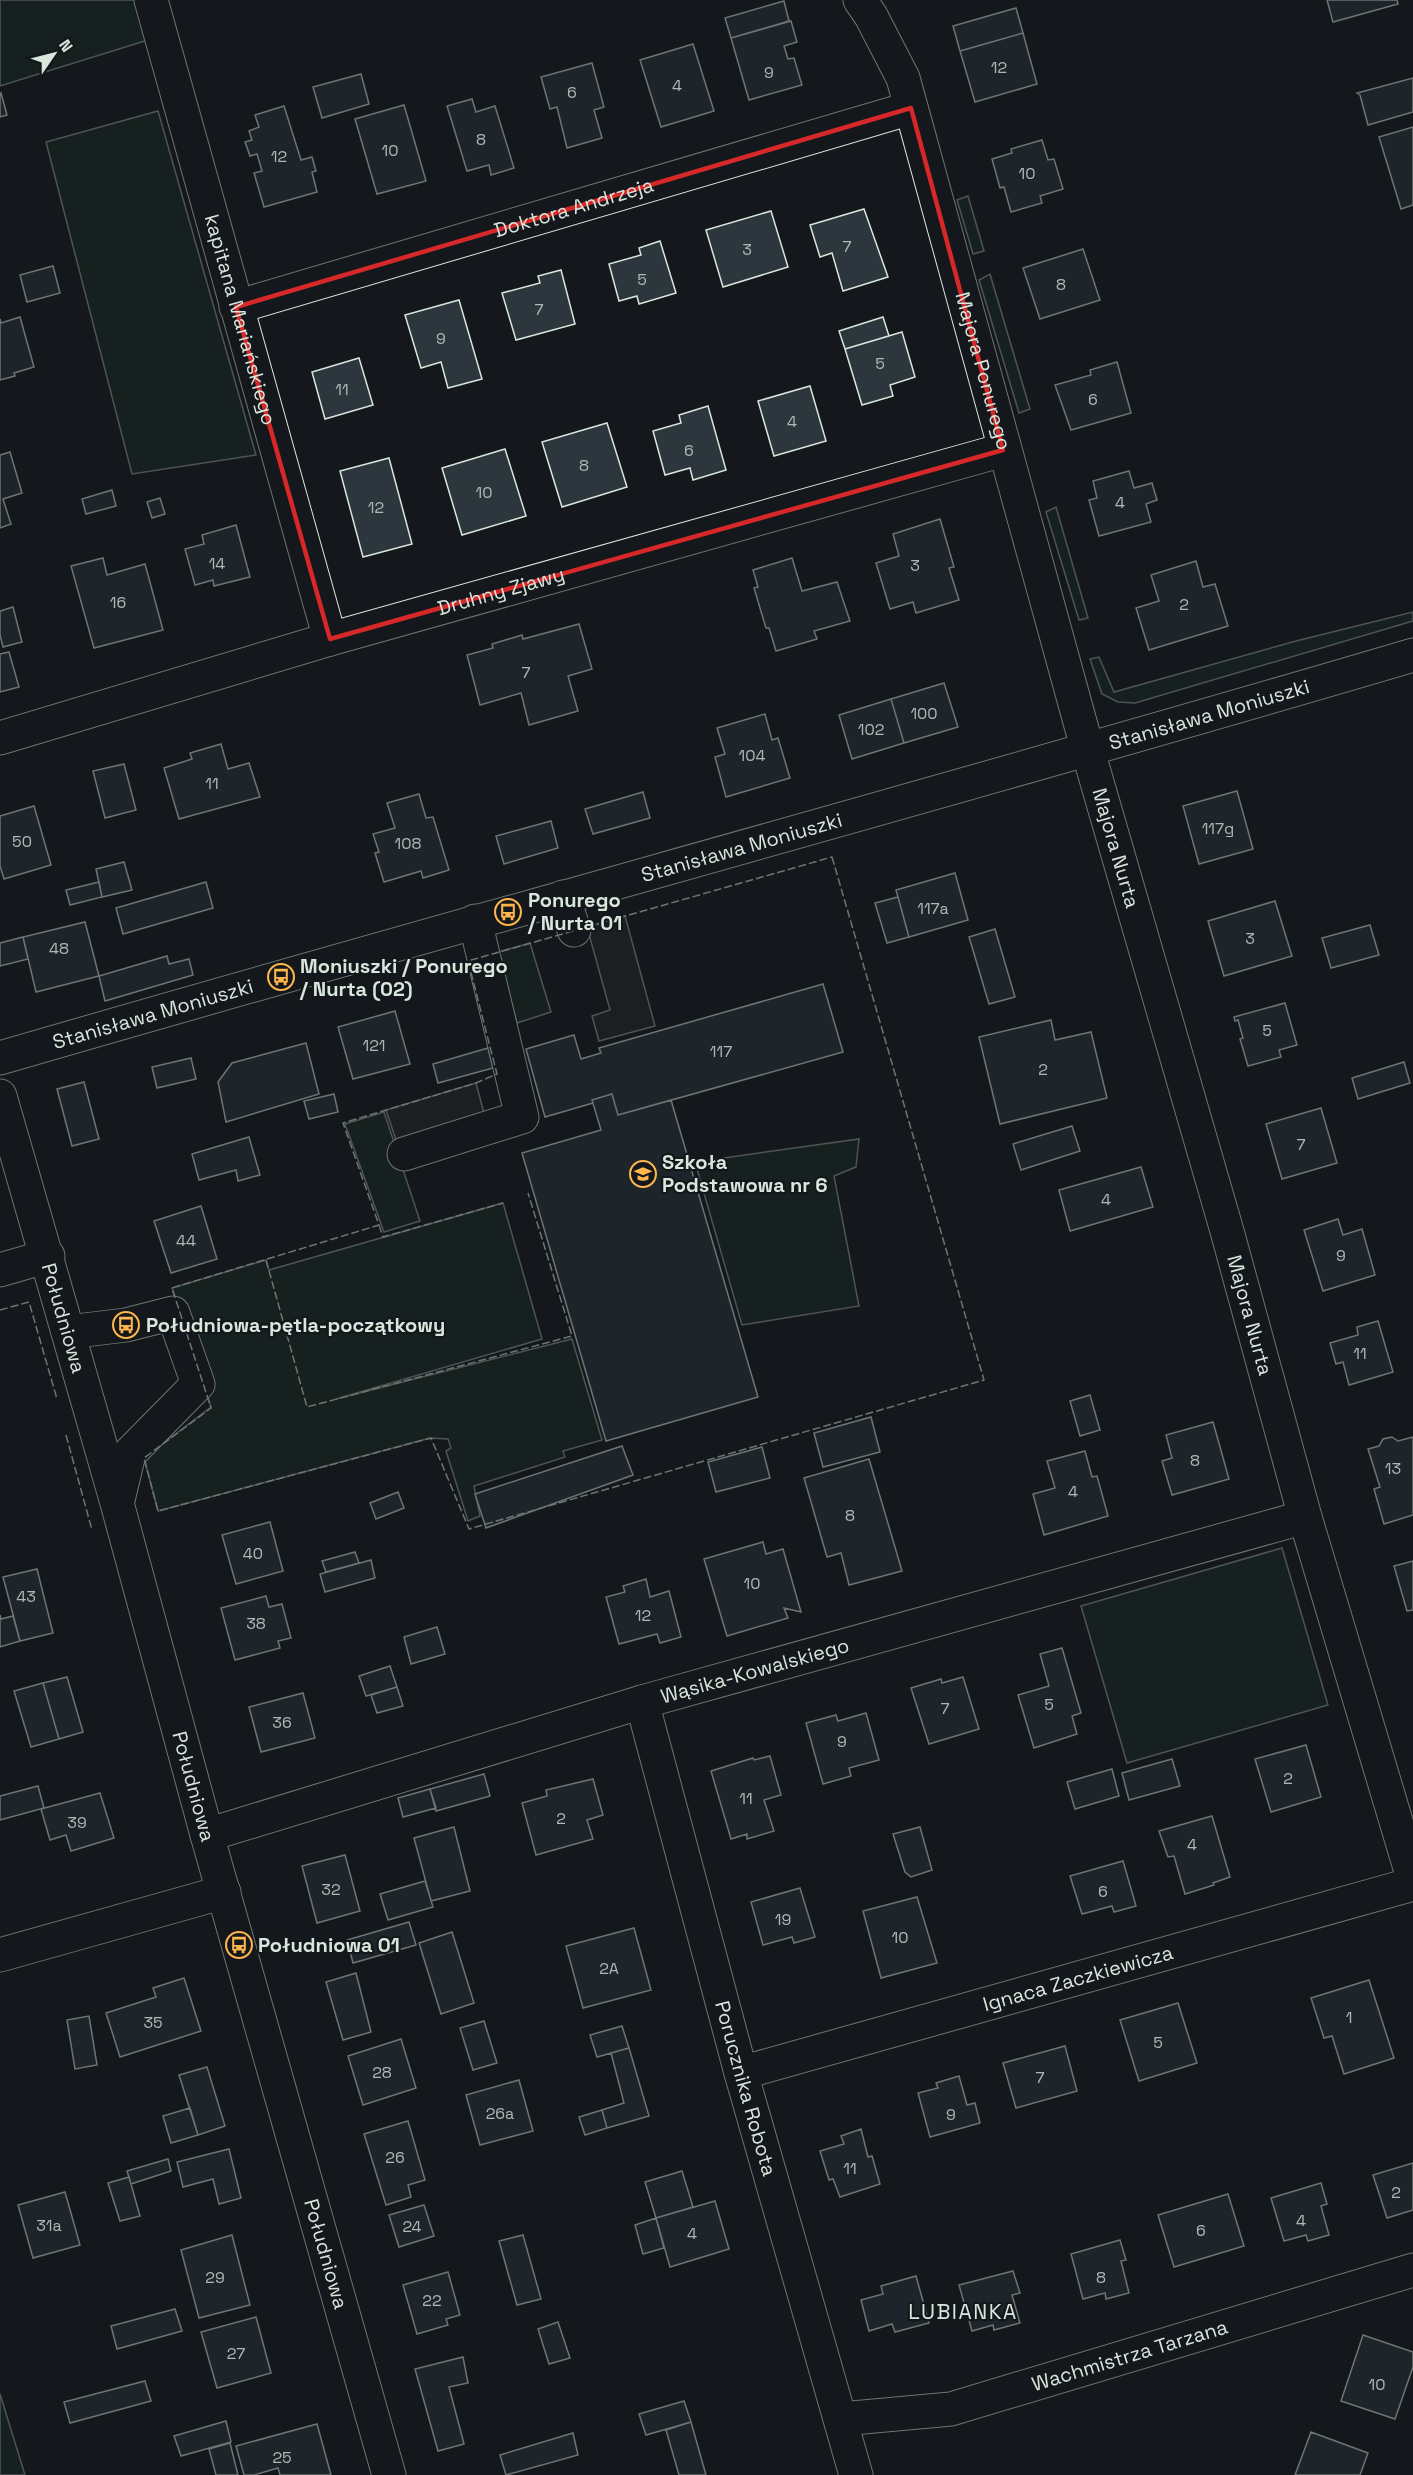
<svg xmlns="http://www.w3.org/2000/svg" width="1413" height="2475" font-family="'Space Grotesk',sans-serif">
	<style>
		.green { fill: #1a2d24; stroke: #939e99; stroke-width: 1.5 }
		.parking { fill: #24282b; stroke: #939e99; stroke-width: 1.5 }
		.building { fill: #2c363c; stroke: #d8e6dc; stroke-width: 1.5 }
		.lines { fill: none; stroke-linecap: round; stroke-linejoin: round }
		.minor-casing { stroke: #d8e6dc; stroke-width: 35 }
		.minor { stroke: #14181c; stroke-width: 33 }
		.fence { stroke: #d8e6dc; stroke-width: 1.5; stroke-dasharray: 8 3; stroke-linecap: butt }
		.marked { fill: none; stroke: #d62828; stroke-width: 4.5; stroke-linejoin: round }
		.labels { text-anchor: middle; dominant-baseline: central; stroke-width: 4.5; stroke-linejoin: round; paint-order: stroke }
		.number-label { font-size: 16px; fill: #adbab4 }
		.street-label { font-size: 20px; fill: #d8e6dc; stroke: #14181c }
		.poi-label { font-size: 20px; font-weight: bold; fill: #d8e6dc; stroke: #14181c; text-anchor: start }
		.neighbourhood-label { font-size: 21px; letter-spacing: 1.5px; fill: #d8e6dc; stroke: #14181c }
	</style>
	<rect width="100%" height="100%" fill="#14181c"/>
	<path class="green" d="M0,0H136L148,40L0,86Z
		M158,111L256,455L132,474L46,142Z
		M968,196L984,251L973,254L957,200Z
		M990,274L1030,409L1019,413L979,280Z
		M1056,507L1088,618L1079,620L1046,512Z
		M1413,612V621L1135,703L1118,702L1102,694L1090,659L1099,657L1114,692L1296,641Z
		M530,943L551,1012L517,1023L498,952Z
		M384,1112L420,1221L384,1232L345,1124Z
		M859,1139L856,1167L834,1176L859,1306L742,1325L695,1162Z
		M503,1203L542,1339L336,1399L572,1339L602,1440L563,1451L565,1457L474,1486L480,1516L468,1521L446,1451L451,1448L448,1439L430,1438L158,1511L144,1458L211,1407L172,1288L266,1260L269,1270Z
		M1282,1548L1328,1705L1127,1763L1081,1606Z
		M0,2394L25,2475H0Z"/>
	<path class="parking" d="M625,916L655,1026L599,1041L592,1016L610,1010L587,927Z
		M476,1083L485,1117L397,1143L386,1110Z"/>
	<path class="building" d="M1327,0H1397L1398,4L1333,22Z
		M784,1L789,21L731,38L725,18Z
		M1016,8L1023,33L960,51L953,26Z
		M791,21L797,42L784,46L788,59L794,58L802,85L749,100L731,38Z
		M1023,33L1037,84L975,102L960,51Z
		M693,44L714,111L661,127L640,60Z
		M592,63L604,107L594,110L602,138L567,148L557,107L550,109L541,77Z
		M361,74L369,104L322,118L313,87Z
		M1413,78V112L1368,125L1360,95L1357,93Z
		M1,93L7,115L0,117V94Z
		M472,99L476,112L495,106L514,168L491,175L489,165L467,171L447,106Z
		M404,105L426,181L377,194L355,119Z
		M284,106L301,160L312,157L316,171L312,172L317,192L264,207L254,173L262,171L257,154L250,156L245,142L252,140L249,131L259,127L255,115Z
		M1413,127V205L1401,209L1379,137Z
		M1042,140L1048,160L1054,159L1063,189L1040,196L1042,203L1011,212L1004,187L1000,188L992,159L1012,153L1011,149Z
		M864,209L888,277L843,291L832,253L820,257L810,225Z
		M771,211L788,267L723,287L706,230Z
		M660,241L676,293L639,304L637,296L619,301L609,264L641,255L639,248Z
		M1083,249L1100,300L1040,319L1023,268Z
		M53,266L60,293L27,302L20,275Z
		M561,270L575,324L516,340L502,293L540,283L538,276Z
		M459,300L482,379L448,388L441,362L421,368L405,315Z
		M20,317L34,367L14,373L15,376L0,380V319L1,323Z
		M883,317L889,336L845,349L839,331Z
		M902,332L915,377L890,385L893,396L862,405L845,349Z
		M359,358L373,405L325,419L312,372Z
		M1117,362L1131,413L1071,430L1055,385L1091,375L1090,370Z
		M810,386L826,441L774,456L758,401Z
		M708,406L726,470L693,480L690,468L665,475L653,431L681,423L679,415Z
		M607,423L627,487L562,507L542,442Z
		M505,449L526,516L462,535L442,468Z
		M10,452L22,493L3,499L11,524L0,528V455Z
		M389,458L412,544L363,557L340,471Z
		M1129,471L1134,488L1152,483L1157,500L1146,504L1151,522L1099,536L1089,500L1097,498L1093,481Z
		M112,490L116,506L86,514L82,499Z
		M160,498L165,514L152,518L147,502Z
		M940,519L954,567L949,568L959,600L916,613L913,602L890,609L876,563L899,556L893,534Z
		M236,525L250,577L214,586L213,580L195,585L185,549L204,544L202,535Z
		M103,558L107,575L145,564L163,630L94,648L71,566Z
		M792,558L802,591L837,582L850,621L814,631L817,639L776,651L769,628H766L754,588L758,587L753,570Z
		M1196,561L1203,587L1215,584L1228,626L1149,650L1136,608L1159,601L1151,575Z
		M13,607L22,642L3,647L0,635V611Z
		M579,624L592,669L568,676L578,711L529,725L521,693L480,705L467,655L493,648L492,644L522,635L523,639Z
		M9,652L19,687L0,692V654Z
		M944,683L958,727L904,743L891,699Z
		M891,699L904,743L852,759L839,715Z
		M765,714L772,740L778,738L790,778L726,797L715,757L725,754L717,728Z
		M221,744L228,769L249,763L260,797L179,819L164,768L192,759L190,753Z
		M124,764L136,810L105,818L93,771Z
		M1237,791L1253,849L1199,864L1183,806Z
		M643,792L650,818L593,834L585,809Z
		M419,794L426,818L433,817L449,870L423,878L421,871L384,882L375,853L379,852L373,834L395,828L387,803Z
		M34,806L51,865L4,879L0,866V816Z
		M551,821L558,848L504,864L496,836Z
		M124,862L132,890L102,897L96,869Z
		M955,873L968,920L909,937L896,890Z
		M99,882L102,897L70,905L66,890Z
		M206,882L213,908L123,934L116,908Z
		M898,897L909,937L887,943L875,903Z
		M1275,901L1292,956L1224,976L1208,921Z
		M85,922L99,976L36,992L23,937Z
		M1370,925L1379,955L1331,968L1322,938Z
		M995,929L1015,997L989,1004L969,937Z
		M23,937L28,959L0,966V943Z
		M167,956L169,964L189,959L193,975L105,1001L99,976Z
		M823,984L843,1052L618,1115L612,1094L592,1100L593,1103L545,1117L526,1049L574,1035L581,1059L601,1053L599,1048Z
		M1285,1003L1297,1045L1279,1050L1281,1057L1248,1066L1240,1039L1243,1038L1238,1020L1235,1021L1234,1017Z
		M395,1011L410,1064L353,1079L338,1027Z
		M1051,1020L1055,1040L1091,1032L1107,1098L1000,1124L979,1037Z
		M306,1043L319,1094L226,1122L218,1082L232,1063Z
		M488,1048L493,1068L438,1083L433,1064Z
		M191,1058L196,1079L157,1088L152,1067Z
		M1404,1062L1410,1083L1358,1099L1352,1078Z
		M84,1082L99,1139L72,1146L57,1089Z
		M334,1094L338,1112L309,1119L304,1101Z
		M612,1094L618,1115L671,1100L758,1397L606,1441L522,1153L601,1130L592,1100Z
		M1321,1108L1337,1163L1282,1179L1266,1124Z
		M1072,1126L1080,1151L1021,1170L1013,1144Z
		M249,1137L260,1175L238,1181L236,1170L199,1180L192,1154Z
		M1141,1167L1153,1207L1070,1231L1059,1190Z
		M201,1206L217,1259L171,1273L154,1221Z
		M1338,1219L1343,1235L1362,1229L1375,1275L1323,1291L1304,1230Z
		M1378,1321L1393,1372L1349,1385L1343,1362L1336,1364L1330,1343L1358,1335L1357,1327Z
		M1090,1395L1100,1430L1080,1436L1070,1401Z
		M871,1417L880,1452L823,1467L814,1433Z
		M1213,1422L1229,1479L1172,1495L1162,1461L1172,1458L1166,1435Z
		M1392,1437L1398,1441L1413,1437V1515L1384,1524L1374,1489L1380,1487L1368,1449L1379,1446L1383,1439Z
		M622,1446L633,1475L486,1528L475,1494Z
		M762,1447L770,1478L716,1492L708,1462Z
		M1085,1451L1092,1477L1097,1476L1108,1516L1044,1535L1033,1494L1055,1488L1047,1461Z
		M869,1459L902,1571L849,1585L841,1553L827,1557L804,1478Z
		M398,1492L404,1508L376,1519L370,1503Z
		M270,1522L283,1571L236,1584L222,1535Z
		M763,1542L766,1554L783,1549L801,1612L784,1608L788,1618L727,1636L704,1559Z
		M355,1552L359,1563L326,1572L322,1561Z
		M371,1560L375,1578L325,1592L320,1574Z
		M1413,1561V1610L1407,1611L1394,1566Z
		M37,1569L53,1633L20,1641L3,1577Z
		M646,1579L650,1597L669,1591L681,1637L660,1643L657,1634L619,1644L606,1597L625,1592L623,1586Z
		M266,1596L269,1607L282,1604L291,1638L278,1641L280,1648L235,1660L221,1608Z
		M0,1615L1,1619L13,1616L20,1641L0,1647Z
		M437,1627L445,1654L411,1664L404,1637Z
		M1062,1648L1081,1713L1072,1716L1077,1734L1034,1748L1018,1695L1049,1686L1040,1654Z
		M390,1666L397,1687L366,1696L359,1676Z
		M67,1677L83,1732L59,1739L43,1683Z
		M963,1677L979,1729L929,1744L911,1688L941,1679L942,1683Z
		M43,1683L59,1739L31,1747L14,1691Z
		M397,1687L403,1706L377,1713L371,1695Z
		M303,1693L315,1738L261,1752L249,1707Z
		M866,1713L879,1760L849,1768L851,1776L823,1784L806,1723L836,1715L838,1721Z
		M1306,1745L1321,1797L1271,1812L1255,1759Z
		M770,1756L781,1795L764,1800L774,1831L747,1839V1834L731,1839L711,1771L753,1758L754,1760Z
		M1172,1759L1180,1786L1129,1800L1122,1773Z
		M1112,1769L1119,1796L1075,1809L1067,1782Z
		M484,1774L490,1796L436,1811L430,1789Z
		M593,1779L603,1815L587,1820L593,1839L536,1855L522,1803L547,1796L546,1790Z
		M38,1786L44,1808L0,1820V1796Z
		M430,1789L436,1808L403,1817L398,1798Z
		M100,1793L114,1838L71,1851L66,1835L50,1840L41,1809Z
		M1212,1816L1230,1877L1213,1883L1214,1885L1185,1894L1174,1856L1168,1857L1159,1831Z
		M454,1827L470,1891L431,1901L414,1838Z
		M920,1827L932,1870L911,1877L905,1872L893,1834Z
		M345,1855L360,1911L317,1923L302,1866Z
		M1123,1861L1136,1906L1114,1912L1112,1906L1082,1914L1070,1876Z
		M425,1881L433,1907L388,1920L380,1894Z
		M800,1888L815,1937L794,1943L792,1937L763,1945L751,1902Z
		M917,1897L937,1963L881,1978L863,1911Z
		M409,1922L416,1945L353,1963L347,1940Z
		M634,1928L651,1990L583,2008L566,1946Z
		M452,1932L474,2003L441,2014L419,1943Z
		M356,1973L371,2032L343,2040L326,1982Z
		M184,1978L201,2031L120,2057L106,2013L156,1997L153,1988Z
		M1369,1980L1394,2058L1344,2074L1332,2036L1324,2038L1311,1998Z
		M1178,2003L1197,2063L1139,2081L1120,2020Z
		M89,2016L97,2065L75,2069L67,2020Z
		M484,2021L497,2063L473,2070L460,2028Z
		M622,2026L629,2048L597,2057L590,2035Z
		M401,2039L416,2088L363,2105L348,2056Z
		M1065,2046L1077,2091L1016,2108L1003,2063Z
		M629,2048L649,2116L607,2128L602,2110L624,2103L611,2053Z
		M207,2067L225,2126L198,2135L179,2075Z
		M959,2076L967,2105L975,2103L980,2123L930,2137L918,2093L938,2088L936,2083Z
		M519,2080L533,2131L480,2145L466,2095Z
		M190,2108L198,2135L171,2143L163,2116Z
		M602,2110L607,2128L585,2135L579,2117Z
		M408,2121L425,2180L408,2185L411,2197L386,2205L364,2134Z
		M861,2129L868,2157L872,2156L880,2184L840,2197L833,2179L829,2180L820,2151L844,2144L841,2136Z
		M229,2149L241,2198L219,2204L213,2179L183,2187L177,2162Z
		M168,2159L171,2171L131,2184L127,2171Z
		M1413,2163V2210L1387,2218L1373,2175Z
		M682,2171L693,2207L656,2218L645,2182Z
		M129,2177L140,2216L120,2221L108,2183Z
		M1321,2183L1327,2204L1321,2206L1329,2235L1308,2241L1306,2235L1284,2241L1271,2198Z
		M65,2192L80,2245L33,2258L18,2205Z
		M1228,2194L1244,2246L1174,2267L1158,2215Z
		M715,2201L729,2249L670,2267L656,2218Z
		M424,2205L434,2236L399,2247L389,2215Z
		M656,2218L664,2248L643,2254L635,2225Z
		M232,2235L250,2305L199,2318L181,2250Z
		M523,2235L541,2299L517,2305L499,2241Z
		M1120,2240L1126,2260L1121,2261L1129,2293L1106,2299L1105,2293L1083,2299L1071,2254Z
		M1013,2271L1020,2293L1012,2295L1020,2323L994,2330L993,2325L972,2331L959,2285Z
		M448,2272L460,2315L446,2319L448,2325L417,2334L403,2285Z
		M916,2276L929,2323L895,2332L892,2324L869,2331L861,2300L883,2294L881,2286Z
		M175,2309L182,2331L117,2349L111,2326Z
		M256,2317L271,2373L217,2388L201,2332Z
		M558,2322L570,2358L549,2364L538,2329Z
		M1363,2335L1413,2352V2367L1395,2419L1341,2401Z
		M463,2357L468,2383L449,2387L464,2444L438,2451L415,2369Z
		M145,2381L151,2401L70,2423L64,2402Z
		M684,2401L691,2422L646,2435L639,2414Z
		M226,2421L231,2442L181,2456L174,2436Z
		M691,2422L706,2475H679L666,2430Z
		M317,2424L331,2475H280L278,2468L254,2475H244L236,2446Z
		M1311,2432L1368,2453L1360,2475H1295Z
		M573,2433L578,2455L506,2475L500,2455Z
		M230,2443L238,2475H216L209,2449Z"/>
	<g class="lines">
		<defs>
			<g id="minor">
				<path id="s1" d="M151,0L330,639"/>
				<path id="s2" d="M860,0L871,16L903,78L1088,751L1227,1231L1305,1517L1413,1878"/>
				<path id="s3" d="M236,307L911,108"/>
				<path id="s4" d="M0,738L330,639L1003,450"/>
				<path d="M563,897L574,930"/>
				<path id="s5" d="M0,1058C470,921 943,794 1413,655"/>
				<path id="s6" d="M0,1096L117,1503L207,1835L389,2475"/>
				<path d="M404,1154L522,1117L475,921"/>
				<path d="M0,1270L48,1256"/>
				<path d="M68,1332L126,1325L173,1313L198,1384L129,1454L118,1500"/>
				<path id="s7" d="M642,1702L741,2073L856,2475"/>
				<path id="s8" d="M207,1835L642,1702L1305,1517"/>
				<path d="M0,1955L224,1892"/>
				<path id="s9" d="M741,2073L1413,1884"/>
				<path id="s10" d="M841,2419L951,2409L1413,2270"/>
			</g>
		</defs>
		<use href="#minor" class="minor-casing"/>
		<use href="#minor" class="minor"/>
		<path class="fence" d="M832,857L984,1380L469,1529L431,1438L158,1511L144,1458L211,1408L172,1288L379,1225L343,1123L476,1083L497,1074L468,961Z
			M379,1225L383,1237L503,1203
			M266,1260L307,1407L572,1336L528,1193
			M0,1310L29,1302L57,1399
			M66,1435L92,1530"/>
	</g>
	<path d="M0 0H1413V2475H0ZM911,108L1003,450L330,639L236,307Z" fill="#14181c" fill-opacity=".55" fill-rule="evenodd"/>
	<path class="marked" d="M911,108L1003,450L330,639L236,307Z"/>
	<defs>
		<symbol id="bus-ring" viewBox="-11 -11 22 22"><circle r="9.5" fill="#14181c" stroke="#ffb74d" stroke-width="1.5"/><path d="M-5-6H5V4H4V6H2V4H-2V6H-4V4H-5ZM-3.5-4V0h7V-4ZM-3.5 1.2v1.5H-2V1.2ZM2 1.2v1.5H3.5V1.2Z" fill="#ffb74d"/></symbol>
		<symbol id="school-ring" viewBox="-11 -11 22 22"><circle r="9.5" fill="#14181c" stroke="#ffb74d" stroke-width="1.5"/><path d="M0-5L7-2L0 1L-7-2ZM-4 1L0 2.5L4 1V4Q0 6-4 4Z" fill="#ffb74d"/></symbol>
	</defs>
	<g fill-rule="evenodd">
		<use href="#bus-ring" x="493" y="897" width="30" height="30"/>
		<use href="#bus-ring" x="266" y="962" width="30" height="30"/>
		<use href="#school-ring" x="628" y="1159" width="30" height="30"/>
		<use href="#bus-ring" x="111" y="1310" width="30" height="30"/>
		<use href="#bus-ring" x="224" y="1930" width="30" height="30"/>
	</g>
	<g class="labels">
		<g class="number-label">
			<text x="999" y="67">12</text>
			<text x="769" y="72">9</text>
			<text x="677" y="85">4</text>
			<text x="572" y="92">6</text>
			<text x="481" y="139">8</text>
			<text x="390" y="150">10</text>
			<text x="279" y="156">12</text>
			<text x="1027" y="173">10</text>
			<text x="847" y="246">7</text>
			<text x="747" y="249">3</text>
			<text x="642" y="279">5</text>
			<text x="1061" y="284">8</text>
			<text x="539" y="309">7</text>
			<text x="441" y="338">9</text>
			<text x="880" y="363">5</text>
			<text x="342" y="389">11</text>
			<text x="1093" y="399">6</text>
			<text x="792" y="421">4</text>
			<text x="689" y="450">6</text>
			<text x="584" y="465">8</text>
			<text x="484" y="492">10</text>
			<text x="1120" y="502">4</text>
			<text x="376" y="507">12</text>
			<text x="217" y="563">14</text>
			<text x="915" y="565">3</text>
			<text x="118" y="602">16</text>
			<text x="1184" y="604">2</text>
			<text x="526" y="672">7</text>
			<text x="924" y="713">100</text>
			<text x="871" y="729">102</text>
			<text x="752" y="755">104</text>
			<text x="212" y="783">11</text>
			<text x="1218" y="828">117g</text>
			<text x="22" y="841">50</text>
			<text x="408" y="843">108</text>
			<text x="933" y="908">117a</text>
			<text x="1250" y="938">3</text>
			<text x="59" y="948">48</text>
			<text x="1267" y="1030">5</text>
			<text x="374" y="1045">121</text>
			<text x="721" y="1051">117</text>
			<text x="1043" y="1069">2</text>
			<text x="1301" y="1144">7</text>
			<text x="1106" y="1199">4</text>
			<text x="186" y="1240">44</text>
			<text x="1341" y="1255">9</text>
			<text x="1360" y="1353">11</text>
			<text x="1195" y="1460">8</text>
			<text x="1393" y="1468">13</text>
			<text x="1073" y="1491">4</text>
			<text x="850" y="1515">8</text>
			<text x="253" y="1553">40</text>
			<text x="752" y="1583">10</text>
			<text x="26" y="1596">43</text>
			<text x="643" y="1615">12</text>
			<text x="256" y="1623">38</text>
			<text x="1049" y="1704">5</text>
			<text x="945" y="1708">7</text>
			<text x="282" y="1722">36</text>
			<text x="842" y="1741">9</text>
			<text x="1288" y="1778">2</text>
			<text x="746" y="1798">11</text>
			<text x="561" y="1818">2</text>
			<text x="77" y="1822">39</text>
			<text x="1192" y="1844">4</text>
			<text x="331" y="1889">32</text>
			<text x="1103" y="1891">6</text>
			<text x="783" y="1919">19</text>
			<text x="900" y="1937">10</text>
			<text x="609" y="1968">2A</text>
			<text x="1349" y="2017">1</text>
			<text x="153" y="2022">35</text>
			<text x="1158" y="2042">5</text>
			<text x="382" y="2072">28</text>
			<text x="1040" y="2077">7</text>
			<text x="500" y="2113">26a</text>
			<text x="951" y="2114">9</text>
			<text x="395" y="2157">26</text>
			<text x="850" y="2168">11</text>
			<text x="1396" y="2192">2</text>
			<text x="1301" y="2220">4</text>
			<text x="49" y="2225">31a</text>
			<text x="412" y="2226">24</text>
			<text x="1201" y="2230">6</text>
			<text x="692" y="2233">4</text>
			<text x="215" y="2277">29</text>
			<text x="1101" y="2277">8</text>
			<text x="432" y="2300">22</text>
			<text x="236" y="2353">27</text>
			<text x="1377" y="2384">10</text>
			<text x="282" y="2457">25</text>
		</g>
		<g class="street-label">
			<text stroke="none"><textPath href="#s3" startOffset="352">Doktora Andrzeja</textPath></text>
			<text stroke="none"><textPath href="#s1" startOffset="332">kapitana Mariańskiego</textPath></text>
			<text stroke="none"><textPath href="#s2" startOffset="393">Majora Ponurego</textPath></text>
			<text stroke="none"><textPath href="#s4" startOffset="522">Druhny Zjawy</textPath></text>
			<text stroke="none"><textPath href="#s5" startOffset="1257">Stanisława Moniuszki</textPath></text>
			<text stroke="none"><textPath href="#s5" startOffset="771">Stanisława Moniuszki</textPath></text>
			<text stroke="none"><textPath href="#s2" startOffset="888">Majora Nurta</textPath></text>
			<text stroke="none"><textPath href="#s5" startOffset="159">Stanisława Moniuszki</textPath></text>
			<text stroke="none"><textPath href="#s2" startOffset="1374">Majora Nurta</textPath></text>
			<text stroke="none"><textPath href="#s6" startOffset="231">Południowa</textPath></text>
			<text stroke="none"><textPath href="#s8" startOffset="572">Wąsika-Kowalskiego</textPath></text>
			<text stroke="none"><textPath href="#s6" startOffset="717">Południowa</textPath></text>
			<text stroke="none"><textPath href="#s9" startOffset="350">Ignaca Zaczkiewicza</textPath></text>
			<text stroke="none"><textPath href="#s7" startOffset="400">Porucznika Robota</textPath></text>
			<text stroke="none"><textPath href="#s6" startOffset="1203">Południowa</textPath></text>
			<text stroke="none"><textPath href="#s10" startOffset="297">Wachmistrza Tarzana</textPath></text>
		</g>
		<g class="poi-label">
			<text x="528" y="900">Ponurego<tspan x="528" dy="23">/ Nurta 01</tspan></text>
			<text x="300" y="966">Moniuszki / Ponurego<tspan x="300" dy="23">/ Nurta (02)</tspan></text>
			<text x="662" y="1162">Szkoła<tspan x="662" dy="23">Podstawowa nr 6</tspan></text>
			<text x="146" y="1325">Południowa-pętla-początkowy</text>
			<text x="258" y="1945">Południowa 01</text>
		</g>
		<g class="neighbourhood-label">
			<text x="963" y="2311">LUBIANKA</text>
		</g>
	</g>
	<g transform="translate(54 54) rotate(55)" stroke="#14181c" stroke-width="4.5" paint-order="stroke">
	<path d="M0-4.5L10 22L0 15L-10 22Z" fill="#d8e6dc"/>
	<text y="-9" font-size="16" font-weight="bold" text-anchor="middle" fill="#d8e6dc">N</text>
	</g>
</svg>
